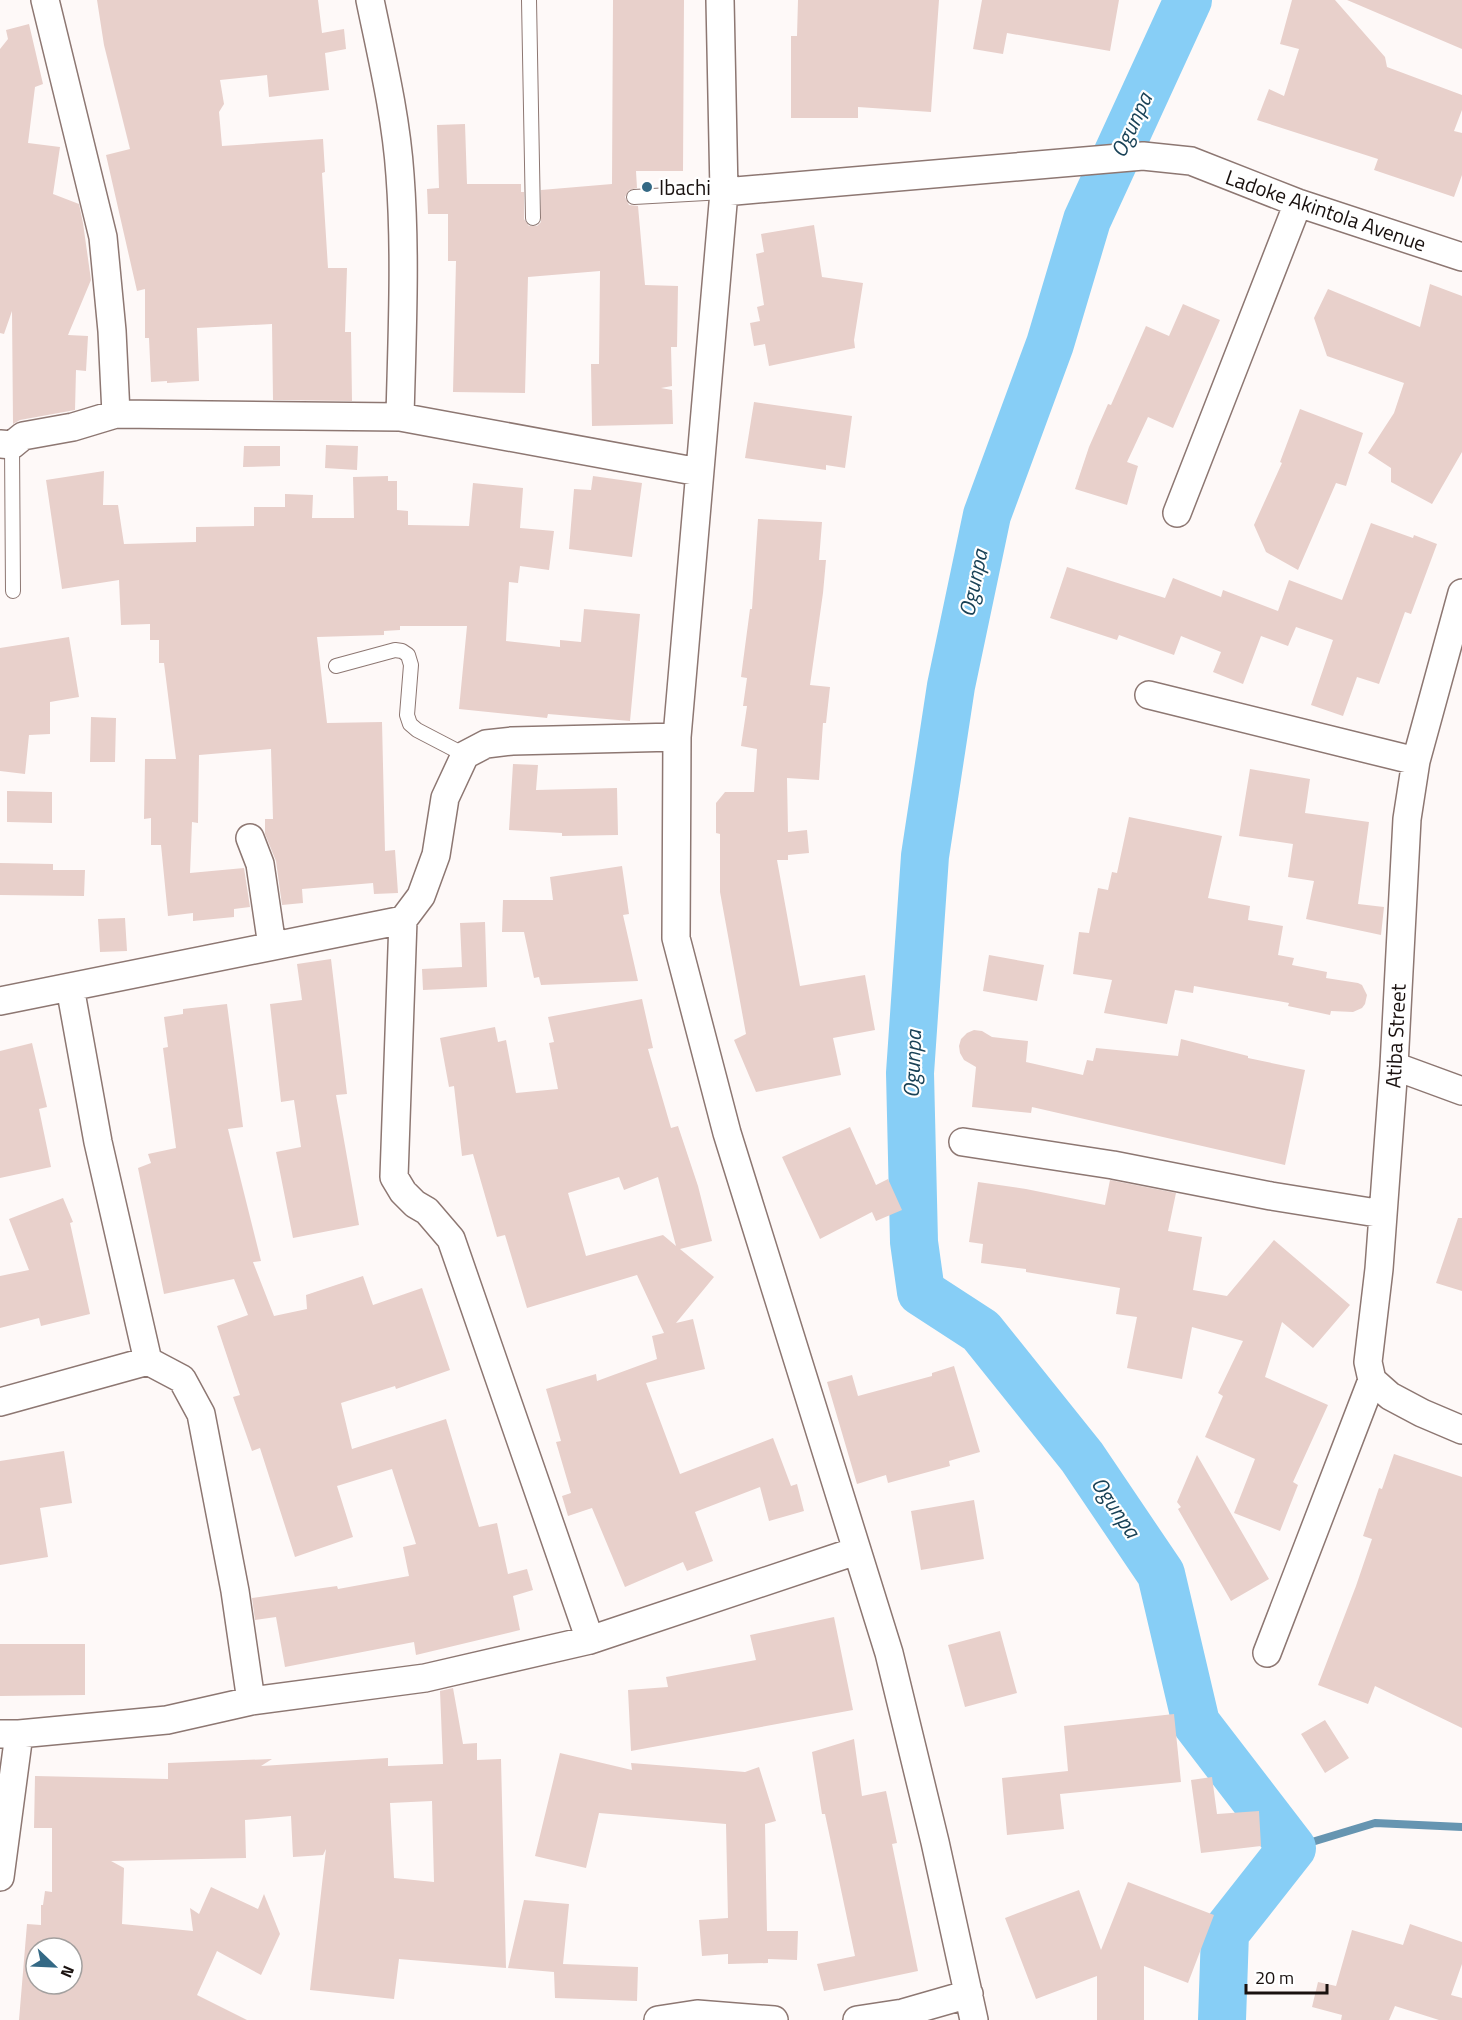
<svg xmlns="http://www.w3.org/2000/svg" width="1462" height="2020" font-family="'Titillium Web',sans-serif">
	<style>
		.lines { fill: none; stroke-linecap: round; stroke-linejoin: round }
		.stream { stroke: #6695b1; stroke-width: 8 }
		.river { stroke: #87cef6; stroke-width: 48 }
		.building { fill: #e8d0cb; fill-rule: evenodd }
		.service-casing { stroke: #8d7772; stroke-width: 16 }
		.minor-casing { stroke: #8d7772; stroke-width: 30 }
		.service { stroke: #fff; stroke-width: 14 }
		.minor { stroke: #fff; stroke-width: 27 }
		.poi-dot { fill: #346985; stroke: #fff; stroke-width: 2 }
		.labels { text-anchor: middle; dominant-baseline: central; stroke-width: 4.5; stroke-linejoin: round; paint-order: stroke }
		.poi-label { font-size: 21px; fill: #19110f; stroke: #fff; text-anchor: start }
		.street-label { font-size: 21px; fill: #19110f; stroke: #fff }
		.water-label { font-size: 22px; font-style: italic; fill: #194257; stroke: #fff }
	</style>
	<rect width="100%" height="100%" fill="#fef9f8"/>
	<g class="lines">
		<path class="stream" d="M1292,1848L1375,1823L1462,1827"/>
		<path class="river" d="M1188,0L1087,220L1050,344L987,515L951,686L925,856L910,1073L914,1242L921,1292L981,1331L1082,1457L1161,1574L1196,1723L1292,1848L1225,1933L1222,2020"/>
	</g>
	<path class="building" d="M97,0H318L322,33L344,29L346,49L325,53L329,90L269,97L267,75L220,80L224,104L219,112L222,146L323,139L325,172L322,173L328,268H347L345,332H351L352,401L273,400L272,324L197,328L199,381L167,383V381L151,382L149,338H145V289L137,291L106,155L130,149L104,45Z
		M613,0H684L683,171H636L637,188L629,190L625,197L629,205L638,206L645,285L678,286L677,347H671L672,386L661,388L672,390L673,424L592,426L591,364H599L600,271L528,277L525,393L453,392L456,261H448V214H428L427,189L439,188L437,125L465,124L467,184H521V192H524V219L529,226H537L541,222V190L612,184Z
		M798,0H939L931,112L858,107V118H791V36H797Z
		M982,0H1119L1110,51L1007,33L1003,54L973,49Z
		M1292,0H1335L1385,57L1387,67L1462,95V110L1454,131L1462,133V175L1454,197L1374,170L1378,159L1257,120L1269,89L1284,96L1299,49L1280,44Z
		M1347,0H1462V49Z
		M29,24L43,84L35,87L28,143L60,147L53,194L79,204L83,223L91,280L68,335L88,336L86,371L76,370L75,410L20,420L13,424L12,311L4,334L0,333V49L8,39L6,30Z
		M814,225L822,277L863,283L854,340L855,348L769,366L765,344L754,346L750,323L760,321L757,307L764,305L756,254L764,252L761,234Z
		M1430,284L1462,296V452L1432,504L1391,482V468L1368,453L1394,413L1404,383L1327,356L1314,318L1328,289L1420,327Z
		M1183,304L1220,320L1173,428L1148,417L1127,462L1138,466L1127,505L1075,489L1089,447L1108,404L1111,405L1146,326L1169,336Z
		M754,402L852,416L845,468L826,465V470L745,458Z
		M1300,409L1363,433L1346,486L1336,483L1298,570L1266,552L1254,525L1282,463L1280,462Z
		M326,445L358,446L357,470L325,468Z
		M244,446H280V466L243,467Z
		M104,471L103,505H118L124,544L196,542V527L254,526V507H285V494L313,495L312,518H354L353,477L388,476V481H397V510L408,511V525L469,526L473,483L523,488L520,528L554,531L549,570L520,566L518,583L509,582L506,641L560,647V640L581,642L584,609L640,614L630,721L548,714L547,718L459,709L467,626H400V630L384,631V635L317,637L327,723L382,722L385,851L395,850L398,893L374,894L373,883L302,889L303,903L282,905L276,861L265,834V819H273L271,749L199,755L198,823L192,822L190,873L244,868L250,907L234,909V917L193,921V913L168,916L161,845H151V818L144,819L145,759H176L164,663H159V640H150V624L121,625L119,580L62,589L46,480Z
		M593,476L642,483L632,557L569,549L574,489L591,490Z
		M758,519L822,522L819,560H826L823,593L810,685L830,687L826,723H823L819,780L787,778L788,832L807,830L809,853L788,855V860H777L800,986L865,975L875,1030L833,1038L841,1075L756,1092L734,1040L746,1034L720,892V834L716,833V803L725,792H754L757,749L741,746L747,706H743L747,678L741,677L750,609H752Z
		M1371,523L1413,538L1414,535L1437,544L1411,614L1405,612L1379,684L1357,677L1343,716L1311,705L1333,640L1296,627L1288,646L1261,636L1243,684L1213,672L1221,652L1181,636L1174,655L1119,635L1117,640L1050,618L1067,567L1165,598L1173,578L1221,597L1223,590L1278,611L1289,580L1342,600Z
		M69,637L79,697L50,702V734L29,735L25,774L0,771V648Z
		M91,717L116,718L115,762H90Z
		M513,764L538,765L536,790L617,788L618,835L562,836V833L509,830Z
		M1250,769L1310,779L1305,813L1369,822L1358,904L1384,907L1381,935L1306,919L1314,881L1288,877L1293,844L1239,836Z
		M7,791L52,792V823L7,822Z
		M1129,817L1222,836L1208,898L1250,906L1248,920L1283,926L1278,955L1294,958L1292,965L1327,972L1326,978L1358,983L1362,985L1367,995L1365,1004L1362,1008L1353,1012L1331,1011L1330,1015L1288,1006L1289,1003L1194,986L1193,993L1175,990L1167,1024L1104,1013L1112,980L1073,974L1079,932L1089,933L1098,888L1108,890L1112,872L1117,873Z
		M0,863L53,864V870H85L84,896L0,895Z
		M622,866L629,914L623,915L638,981L541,985L539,977L534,978L524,932H502L503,900H553L550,877Z
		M125,918L127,951L100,952L98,919Z
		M485,922L487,987L423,990L422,969L462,967L460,923Z
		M989,955L1044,965L1037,1001L983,991Z
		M331,959L347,1094L336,1095L359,1225L293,1238L276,1152L301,1147L294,1100L281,1102L270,1004L302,1000L297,964Z
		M642,999L653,1048L648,1049L671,1128L678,1126L698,1186L712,1241L680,1249L714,1277L676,1323L693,1319L705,1369L646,1383L680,1474L773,1438L791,1486L797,1484L804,1511L769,1521L760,1487L695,1512L713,1561L687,1571L683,1562L625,1587L592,1508L568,1516L562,1496L571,1493L556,1442L561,1441L546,1389L596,1374L597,1381L657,1359L652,1336L664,1333L637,1275L527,1308L505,1235L497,1237L473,1154L462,1156L454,1086L449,1087L440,1038L495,1027L498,1042L506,1040L516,1093L558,1089L549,1043L554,1042L548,1017ZM619,1177L624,1190L658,1177L676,1246L663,1235L586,1256L568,1193Z
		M227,1004L243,1127L228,1129L261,1261L253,1262L274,1316L307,1309L306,1295L363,1276L373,1305L422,1288L450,1370L396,1389L395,1386L341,1403L352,1449L446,1419L479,1527L497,1523L508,1574L527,1569L533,1590L513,1596L520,1630L416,1655L414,1642L285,1667L276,1617L255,1620L252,1598L337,1586L338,1589L409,1576L403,1547L416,1544L392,1469L337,1486L353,1537L295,1557L260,1448L252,1451L233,1397L240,1395L217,1326L248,1315L234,1279L164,1294L138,1168L151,1163L148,1154L176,1148L163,1048L168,1047L164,1017L183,1014V1009Z
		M974,1030L982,1031L992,1037L1028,1041L1026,1062L1083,1075L1087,1060L1093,1061L1096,1048L1178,1056L1181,1039L1248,1056V1058L1305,1070L1285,1165L1032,1107L1031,1113L972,1107L976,1067L964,1060L960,1053L959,1046L961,1039L967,1033Z
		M32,1043L47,1107L39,1109L51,1167L0,1178V1051Z
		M850,1127L876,1185L888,1179L902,1210L876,1221L872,1212L820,1239L782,1157Z
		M1110,1180L1176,1193L1168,1231L1202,1237L1193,1290L1227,1296L1274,1240L1350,1305L1313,1348L1282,1322L1265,1377L1328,1405L1293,1482L1298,1485L1280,1531L1234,1513L1255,1459L1205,1437L1223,1396L1218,1393L1243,1341L1192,1327L1182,1379L1127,1368L1137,1317L1116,1314L1120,1288L1026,1272V1269L981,1263L983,1244L969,1242L978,1182L1026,1189L1105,1205Z
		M63,1198L73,1222L70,1223L90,1314L41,1326L39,1318L0,1328V1276L29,1270L9,1219Z
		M1458,1218H1462V1291L1436,1283Z
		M954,1366L980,1452L949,1461L950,1466L888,1483L886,1475L857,1484L827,1382L852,1375L858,1396L932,1376V1373Z
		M64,1451L72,1503L40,1508L48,1557L0,1565V1461Z
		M1394,1454L1462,1477V1728L1375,1686L1368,1704L1318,1685L1356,1586L1372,1539L1363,1536L1379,1488L1382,1489Z
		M1197,1455L1269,1579L1231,1601L1178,1509L1181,1507L1177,1502Z
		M974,1500L984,1559L921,1570L911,1511Z
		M834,1617L853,1710L631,1751L628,1690L668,1687L666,1677L756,1660L750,1635Z
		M1000,1631L1017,1693L965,1707L948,1645Z
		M0,1644H85V1695L0,1696Z
		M453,1688L463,1744L477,1743V1760L501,1759L506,1968L399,1959L394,1999L310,1990L326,1849L323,1855L293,1857L291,1816L245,1820L246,1858L111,1861L124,1868L122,1924L193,1931L190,1908L199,1914L211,1887L258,1909L264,1894L280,1934L261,1975L217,1951L197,1995L247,2020H19L27,1924L41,1925V1905H43L45,1891L52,1892V1828H34L35,1776L168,1779V1763L272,1759L261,1766L388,1758V1766L443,1764L440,1691ZM432,1801L434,1882L394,1878L390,1803ZM36,1948H72V1984H36Z
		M1174,1714L1181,1782L1060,1794L1064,1829L1007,1835L1002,1778L1068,1771L1064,1726Z
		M1325,1720L1349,1758L1325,1773L1301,1734Z
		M854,1739L862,1796L886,1791L897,1843L892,1844L918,1971L824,1991L817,1964L855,1956L825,1814H822L812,1752Z
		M560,1753L632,1770L631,1763L745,1772L759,1767L776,1821L765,1824L767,1931H798L797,1960L768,1959V1963L728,1964V1954L702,1956L699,1920L728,1918L726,1824L599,1813L586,1868L535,1856Z
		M1212,1777L1217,1814L1259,1811L1261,1846L1201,1853L1191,1780Z
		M1128,1882L1214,1915L1188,1983L1144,1966V2020H1097V1976L1036,1999L1005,1918L1079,1890L1101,1950Z
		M524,1900L569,1904L563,1964L638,1967L637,2001L555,1998L554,1972L508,1968Z
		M1410,1924L1462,1942V1964L1451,1995L1462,1998V2020H1439L1395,2006L1389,2020H1341L1342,2015L1312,2007L1318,1982L1336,1986L1352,1930L1403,1945Z"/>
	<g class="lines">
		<defs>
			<path id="service" d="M529,0L533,218
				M634,197L724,192
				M12,445L13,591
				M336,666L395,650L402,651L408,655L411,665L407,715L410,724L417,730L465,755"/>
			<path id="minor" d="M45,0L103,237L112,331L116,414
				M370,0C382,58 396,116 400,175C406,255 402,336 400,417
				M720,0L724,192L677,737L676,938L727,1133L889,1653L935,1842L974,2020
				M724,192L1143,156L1191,161L1298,203L1462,257
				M0,444L12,445L23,436L73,427L116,414L400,417L699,472
				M1177,513L1298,203
				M1462,593L1416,761L1407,819L1394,1066L1379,1269L1368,1362L1372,1380L1390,1396L1422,1413L1462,1430
				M1149,695L1416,761
				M250,838L260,864L272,946
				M70,987L98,1142L148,1361L182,1379L201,1414L235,1591L251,1701
				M0,1001L403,920
				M1394,1066L1462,1091
				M963,1142L1113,1165L1271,1196L1383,1214
				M0,1402L148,1361
				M590,1640L451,1239L427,1211L415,1204L403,1192L394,1177L403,920L421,896L436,855L445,798L465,755L486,744L512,741L677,737
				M1267,1653L1372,1380
				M0,1734H19L167,1720L251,1701L425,1678L590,1640L856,1551
				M0,1877L19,1734
				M658,2020L697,2014L774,2020
				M857,2020L903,2013L969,1994"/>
		</defs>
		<use href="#service" class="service-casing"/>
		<use href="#minor" class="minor-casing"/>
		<use href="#service" class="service"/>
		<use href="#minor" class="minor"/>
	</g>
	<circle class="poi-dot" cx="647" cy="187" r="6"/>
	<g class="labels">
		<g class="poi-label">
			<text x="659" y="187">Ibachi</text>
		</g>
		<g class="street-label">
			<text transform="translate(1326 210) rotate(19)">Ladoke Akintola Avenue</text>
			<text transform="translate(1395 1036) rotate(-87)">Atiba Street</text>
		</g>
		<g class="water-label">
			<text transform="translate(1131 125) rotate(-65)">Ogunpa</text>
			<text transform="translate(973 583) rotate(-78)">Ogunpa</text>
			<text transform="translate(912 1064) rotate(-88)">Ogunpa</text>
			<text transform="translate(1116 1507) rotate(56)">Ogunpa</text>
		</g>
	</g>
	<g transform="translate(54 1966) rotate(113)"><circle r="28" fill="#ffffff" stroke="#a3a09f" stroke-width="1.5"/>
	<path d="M0-4.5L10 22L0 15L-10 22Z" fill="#346985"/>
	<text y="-9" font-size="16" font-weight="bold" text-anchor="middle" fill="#19110f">N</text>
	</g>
	<path d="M1246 1984v9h81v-9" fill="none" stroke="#19110f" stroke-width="3"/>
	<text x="1255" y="1984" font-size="18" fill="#19110f" stroke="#ffffff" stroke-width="4.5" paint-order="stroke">20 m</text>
</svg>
